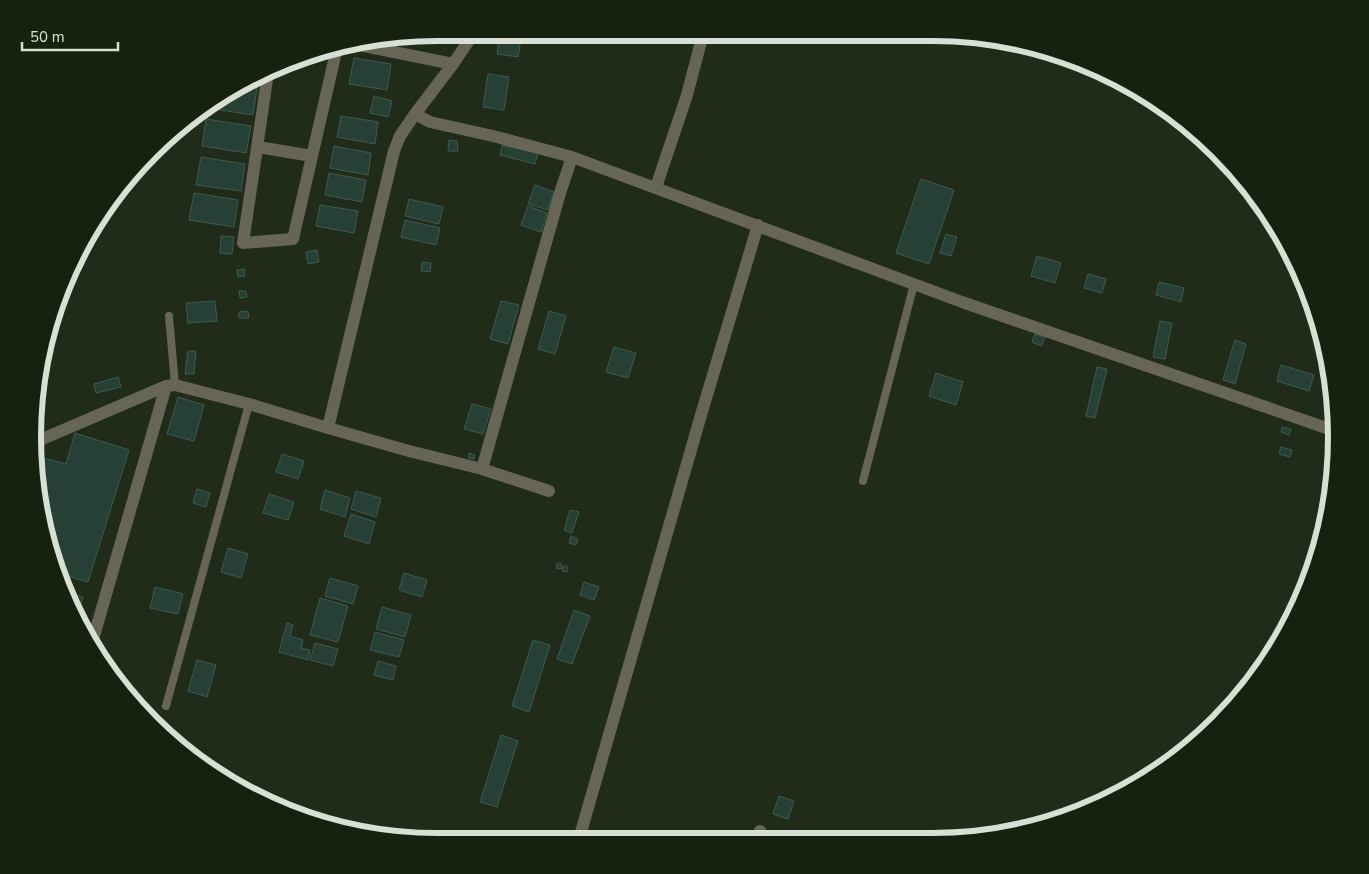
<svg xmlns="http://www.w3.org/2000/svg" width="1369" height="874" font-family="'Nunito Sans',sans-serif">
	<style>
		.building { fill: #274035; stroke: #405a4f }
		.lines { fill: none; stroke-linecap: round; stroke-linejoin: round }
		.service { stroke: #676555; stroke-width: 8 }
		.minor { stroke: #676555; stroke-width: 12 }
		.rim { fill: none; stroke: #d8e0d4; stroke-width: 6 }
	</style>
	<rect width="100%" height="100%" fill="#202b19"/>
	<path class="building" d="M437,32L453,33L452,39L426,34Z
		M500,33H522L518,57L497,54Z
		M354,58L391,64L387,90L349,84Z
		M488,74L509,77L504,110L483,107Z
		M243,86L257,88L253,115L208,108L209,104L212,101Z
		M374,96L392,101L388,117L370,113Z
		M341,116L378,122L375,144L337,137Z
		M206,119L251,126L246,153L202,146Z
		M449,140L457,141L458,151H448Z
		M502,145L538,153L535,164L500,155Z
		M334,146L371,153L368,175L330,168Z
		M201,157L245,164L241,191L196,185Z
		M329,173L366,180L362,202L325,195Z
		M921,179L954,190L929,264L896,253Z
		M535,185L554,192L548,210L528,204Z
		M194,193L238,200L234,227L189,220Z
		M409,199L443,207L439,224L405,216Z
		M320,205L358,211L354,233L316,226Z
		M528,206L547,213L541,232L521,225Z
		M405,220L440,228L436,245L401,237Z
		M946,234L957,237L951,256L940,253Z
		M221,236L234,237L232,254L220,253Z
		M317,250L319,262L308,264L306,252Z
		M1037,256L1061,263L1055,283L1031,276Z
		M422,262L431,263L430,272L421,271Z
		M244,269L245,276L238,277L237,270Z
		M1088,274L1106,279L1102,293L1084,288Z
		M1159,282L1184,288L1181,302L1156,295Z
		M239,291H246L247,297L240,298Z
		M215,301L217,321L188,323L186,303Z
		M501,301L519,305L508,344L490,339Z
		M248,311L249,318H239V312Z
		M549,311L566,316L555,354L538,349Z
		M1160,321L1172,323L1165,359L1153,357Z
		M1035,334L1045,338L1041,346L1032,342Z
		M1235,340L1246,344L1235,384L1223,380Z
		M614,347L636,353L628,378L606,372Z
		M188,351H196L194,374H185Z
		M1281,365L1314,375L1309,391L1277,381Z
		M1097,367L1107,369L1095,418L1086,416Z
		M936,373L963,382L956,405L929,396Z
		M118,377L121,387L96,393L94,384Z
		M178,397L204,405L194,441L167,434Z
		M472,404L491,409L483,434L464,429Z
		M1282,427L1291,429L1289,435L1281,432Z
		M75,433L129,450L88,582L61,574L46,542L38,475L43,458L66,464Z
		M1281,447L1292,450L1290,457L1279,454Z
		M469,453L475,455L474,459L468,458Z
		M282,454L304,461L298,479L276,472Z
		M197,489L210,493L206,507L193,503Z
		M325,490L350,498L345,517L320,509Z
		M356,491L381,498L376,517L351,509Z
		M269,494L294,502L288,520L263,513Z
		M570,510L579,512L572,533L564,530Z
		M351,514L375,522L369,544L344,536Z
		M571,536L578,539L576,545L569,543Z
		M228,548L248,554L241,578L221,572Z
		M556 566a3 3 0 1 1 6 0a3 3 0 1 1-6 0Z
		M562 569a3 3 0 1 1 6 0a3 3 0 1 1-6 0Z
		M404,573L427,580L422,597L399,590Z
		M330,578L358,586L353,604L325,596Z
		M584,582L599,587L594,600L580,595Z
		M155,587L183,594L178,614L150,608Z
		M69,593L83,597L78,612Z
		M320,598L348,606L338,642L310,635Z
		M382,607L411,615L405,637L376,629Z
		M574,610L590,616L572,664L557,659Z
		M287,623L293,625L290,636L303,640L301,648L310,650L308,660L279,652Z
		M375,632L404,640L399,657L370,650Z
		M533,640L550,645L529,712L512,706Z
		M315,643L338,649L333,666L310,660Z
		M197,660L216,665L207,697L188,691Z
		M378,661L396,666L393,680L374,675Z
		M501,735L518,741L497,807L480,802Z
		M171,737L187,742L184,751Z
		M779,796L794,801L788,819L773,814Z"/>
	<g class="lines">
		<path class="service" d="M169,316L175,385
			M863,481L914,284
			M166,706L249,404"/>
		<path class="minor" d="M359,45L453,64
			M268,73L243,243L293,239L336,52L340,48
			M415,114L453,64L474,33
			M258,147L312,156
			M656,187L687,95L703,34
			M328,428L409,451L482,469L549,491
			M33,443L166,386L175,385L249,404L328,428L394,151L400,136L415,114L430,122L493,136L572,157L962,302L1335,431
			M35,458L40,439
			M482,469L560,193L572,157
			M92,643L166,386
			M579,839L701,415L758,225
			M758,840L760,831"/>
	</g>
	<path d="M0 0H1369V874H0ZM437 41H932A396 396 0 0 1 1328 437V437A396 396 0 0 1 932 833H437A396 396 0 0 1 41 437V437A396 396 0 0 1 437 41Z" fill="#17210f" fill-rule="evenodd"/>
	<path class="rim" d="M437 41H932A396 396 0 0 1 1328 437V437A396 396 0 0 1 932 833H437A396 396 0 0 1 41 437V437A396 396 0 0 1 437 41Z"/>
	<path d="M22 42v8h96v-8" fill="none" stroke="#d8e0d4" stroke-width="2.5"/>
	<text x="30" y="42" font-size="15" fill="#d8e0d4" stroke="#17210f" stroke-width="4" paint-order="stroke">50 m</text>
</svg>
